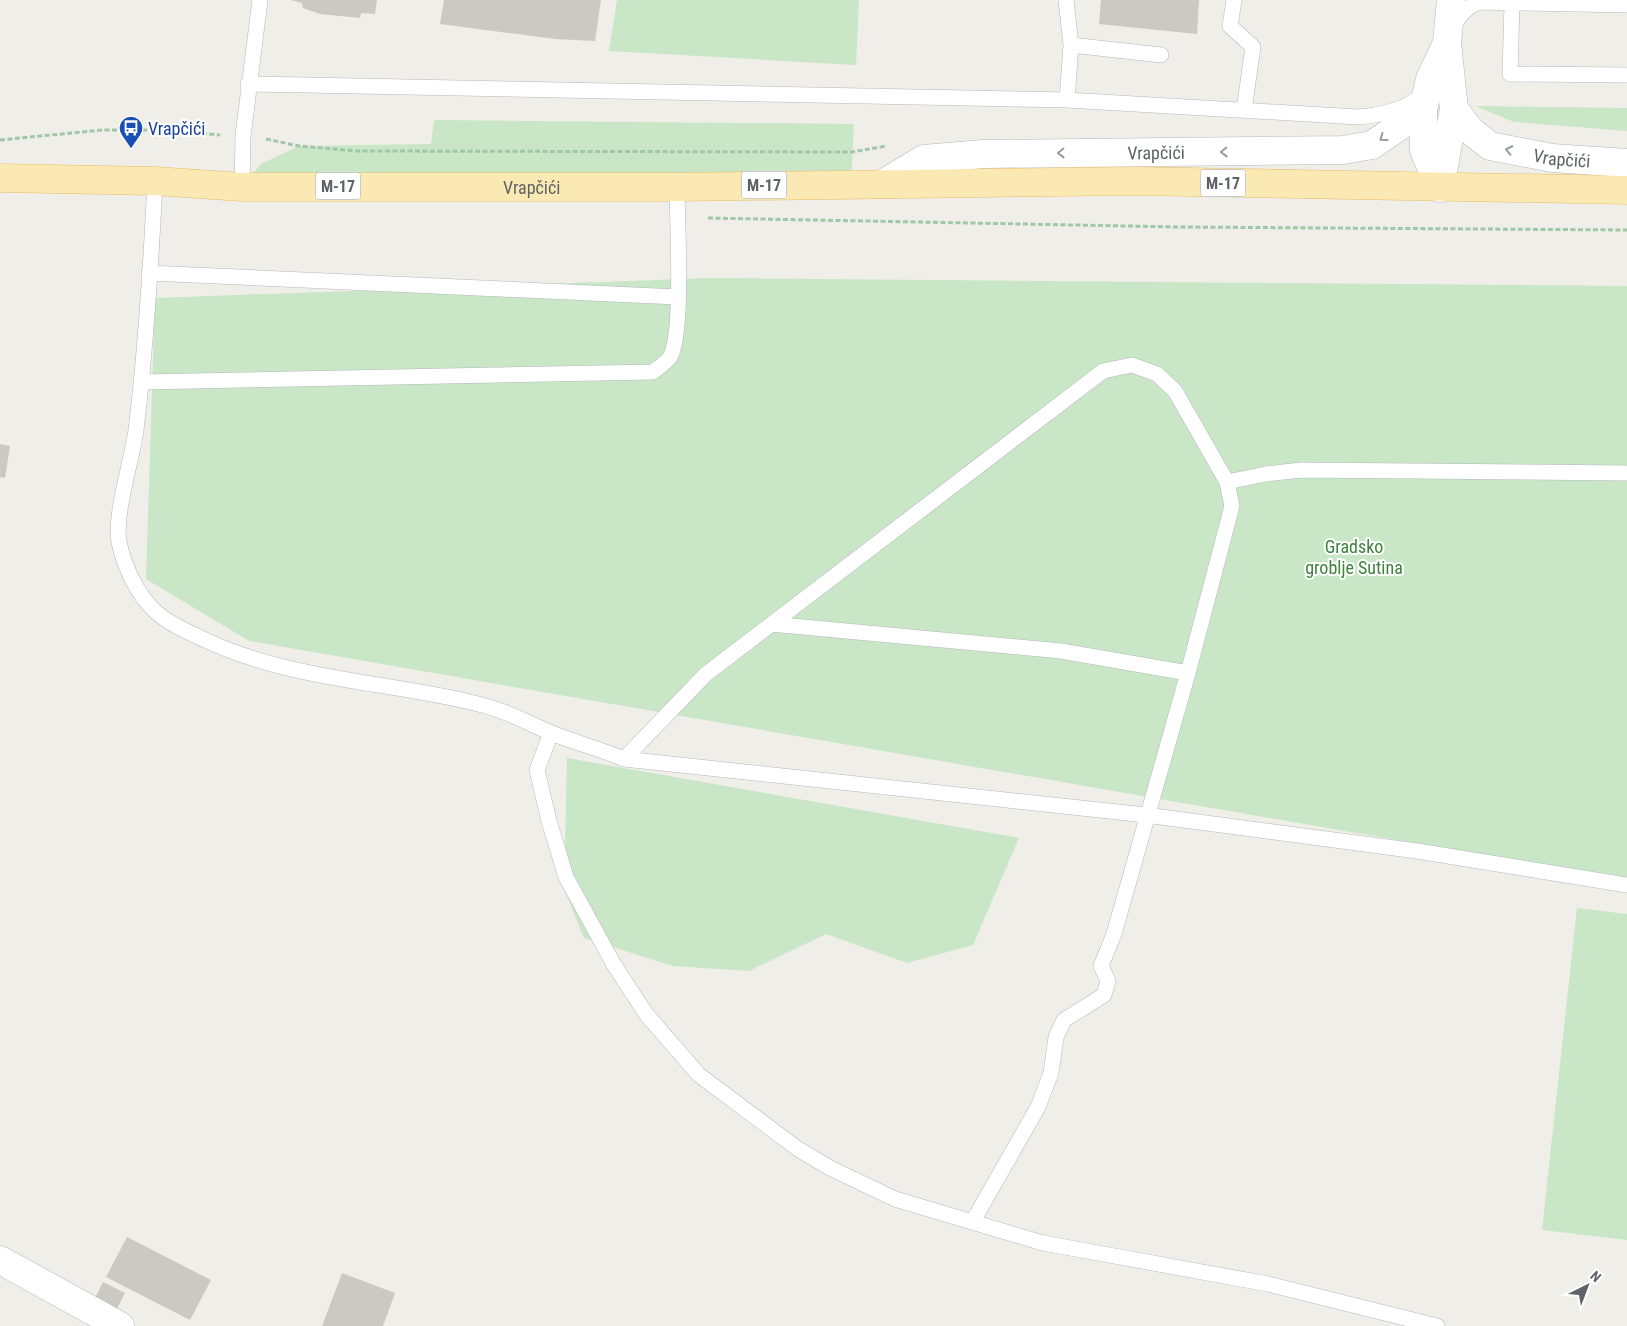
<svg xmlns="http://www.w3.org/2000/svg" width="1627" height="1326" font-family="'Roboto Condensed',sans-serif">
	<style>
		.green { fill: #c9e6c6 }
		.building { fill: #ccc9c4 }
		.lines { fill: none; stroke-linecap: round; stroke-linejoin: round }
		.service-casing { stroke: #b5b8bb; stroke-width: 16 }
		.minor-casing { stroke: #b5b8bb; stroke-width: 29 }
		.primary-casing { stroke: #e9bb67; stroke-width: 29 }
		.path { stroke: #a0c7a8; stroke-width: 3; stroke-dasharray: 5 2.5; stroke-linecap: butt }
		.service { stroke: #fff; stroke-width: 15 }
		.minor { stroke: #fff; stroke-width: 28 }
		.primary { stroke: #fae9b2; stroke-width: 28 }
		.oneway { stroke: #979a9c }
		.labels { text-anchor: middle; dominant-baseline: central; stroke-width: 4; stroke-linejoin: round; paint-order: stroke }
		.shield { fill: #fff; stroke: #8f9295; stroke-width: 1 }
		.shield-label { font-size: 16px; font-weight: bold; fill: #5f6367 }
		.transit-label { font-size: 18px; fill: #164399; stroke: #fff; text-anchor: start }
		.street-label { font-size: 18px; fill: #5f6367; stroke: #fff }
		.park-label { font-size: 18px; fill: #3d823b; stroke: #fff }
	</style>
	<rect width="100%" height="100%" fill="#f0eee8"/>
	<path class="green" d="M617,0H859L856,65L609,51Z
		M1475,106L1627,108V131L1514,122Z
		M434,120L854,124L851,184L242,187L261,164L299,146L431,144Z
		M711,278L1627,286V880L249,641L146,579L155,298Z
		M567,758L1019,838L973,945L907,963L826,934L749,971L673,966L584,938L564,889Z
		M1577,908L1627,914V1240L1542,1230Z"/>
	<path class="building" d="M291,0H377L375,14L361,13L360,18L320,14L303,8L302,3Z
		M444,0H601L595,41L555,39L440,24Z
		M1101,0H1199L1197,34L1099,24Z
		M0,444L10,446L5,478L0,477Z
		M127,1237L211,1280L190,1320L106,1277Z
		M342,1273L395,1293L383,1326H322Z
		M103,1282L125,1293L115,1313L93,1302Z"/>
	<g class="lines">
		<defs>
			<path id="service" d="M1066,0L1071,45L1067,100
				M1234,0L1230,26L1253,47L1244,110
				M1512,4L1510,74L1627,75
				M1453,28C1459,15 1466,8 1478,2L1627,5
				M1071,45L1161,55
				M248,84L1067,100L1358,117C1382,115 1408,110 1425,92
				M155,181C151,264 146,348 136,430C132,460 114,515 119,542C124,566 137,595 156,612C168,623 186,631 201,638C285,679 380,681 470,702C500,708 522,720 549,732C573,742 600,749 624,759L1146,815L1417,851L1627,885
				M242,187L243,136L260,0
				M149,273L678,297
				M142,382L653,372C658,368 667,362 670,357C684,334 677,219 677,187
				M1227,482L1266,474L1301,470L1627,473
				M771,624L1061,651L1188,673
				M551,733L537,770L549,821L566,877L613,963L646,1014L699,1075L798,1149L830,1168L895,1199L1043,1243L1268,1284L1437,1326
				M624,759L706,674L1103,371L1132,365L1157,374L1175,391L1227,482L1232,506L1188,673L1114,934L1101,966L1108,981L1104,995L1064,1020L1056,1037L1051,1073L1038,1107L973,1221"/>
			<g id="minor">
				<path d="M1447,43L1454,109L1440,188L1424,150L1423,110L1430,79Z"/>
				<path d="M1447,43L1451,0"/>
				<path id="s1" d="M1454,109L1471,131L1490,146L1552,158L1627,163"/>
				<path id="s2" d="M884,183L924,159L983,154L1343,150L1372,145L1423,110"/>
				<path d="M0,1260L120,1326"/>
			</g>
			<g id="primary">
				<path id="s3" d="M0,178L155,181L242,187H677L1134,181L1627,190"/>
			</g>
		</defs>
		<use href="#service" class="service-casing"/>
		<use href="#minor" class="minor-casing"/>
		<use href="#primary" class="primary-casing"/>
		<path class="path" d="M266,139L299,146L357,151L852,152L886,146
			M0,140L102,130H165L220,135
			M708,218L1179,227L1627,230"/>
		<use href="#service" class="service"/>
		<use href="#minor" class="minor"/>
		<use href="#primary" class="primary"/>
	</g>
	<defs><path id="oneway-chevron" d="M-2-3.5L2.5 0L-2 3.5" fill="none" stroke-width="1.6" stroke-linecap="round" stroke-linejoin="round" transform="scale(1.25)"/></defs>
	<g class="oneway">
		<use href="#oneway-chevron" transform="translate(1383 138) rotate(144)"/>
		<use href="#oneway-chevron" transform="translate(1509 150) rotate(-168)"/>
		<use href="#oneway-chevron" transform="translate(1224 152) rotate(179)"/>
		<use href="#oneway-chevron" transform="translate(1061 153) rotate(179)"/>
	</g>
	<defs>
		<symbol id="bus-pin" viewBox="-11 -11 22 30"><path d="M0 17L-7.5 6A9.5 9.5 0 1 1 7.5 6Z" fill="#1a4fb4" stroke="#fff"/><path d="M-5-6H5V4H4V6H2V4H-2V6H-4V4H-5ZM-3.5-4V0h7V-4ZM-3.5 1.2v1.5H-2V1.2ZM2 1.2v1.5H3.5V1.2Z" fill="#fff"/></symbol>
	</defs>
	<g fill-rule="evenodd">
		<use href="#bus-pin" x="117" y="114" width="28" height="38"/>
	</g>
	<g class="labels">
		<g class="shield">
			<rect x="1200.5" y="169.5" width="45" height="27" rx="4"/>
			<rect x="741.5" y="171.5" width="45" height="27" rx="4"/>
			<rect x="315.5" y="172.5" width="45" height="27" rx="4"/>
		</g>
		<g class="shield-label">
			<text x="1223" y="183">M-17</text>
			<text x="764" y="185">M-17</text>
			<text x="338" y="186">M-17</text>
		</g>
		<g class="transit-label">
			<text x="148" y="128">Vrapčići</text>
		</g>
		<g class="street-label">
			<text stroke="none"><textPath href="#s2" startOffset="279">Vrapčići</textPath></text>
			<text stroke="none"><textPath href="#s1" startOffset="125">Vrapčići</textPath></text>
			<text stroke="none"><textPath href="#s3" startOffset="532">Vrapčići</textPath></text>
		</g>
		<g class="park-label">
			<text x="1354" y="546">Gradsko<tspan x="1354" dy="21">groblje Sutina</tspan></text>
		</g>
	</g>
	<g transform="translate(1587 1286) rotate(42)" stroke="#ffffff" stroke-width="4" paint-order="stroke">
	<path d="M0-4L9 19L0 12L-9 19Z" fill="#5f6367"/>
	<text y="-8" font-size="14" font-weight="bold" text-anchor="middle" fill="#5f6367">N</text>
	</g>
</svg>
